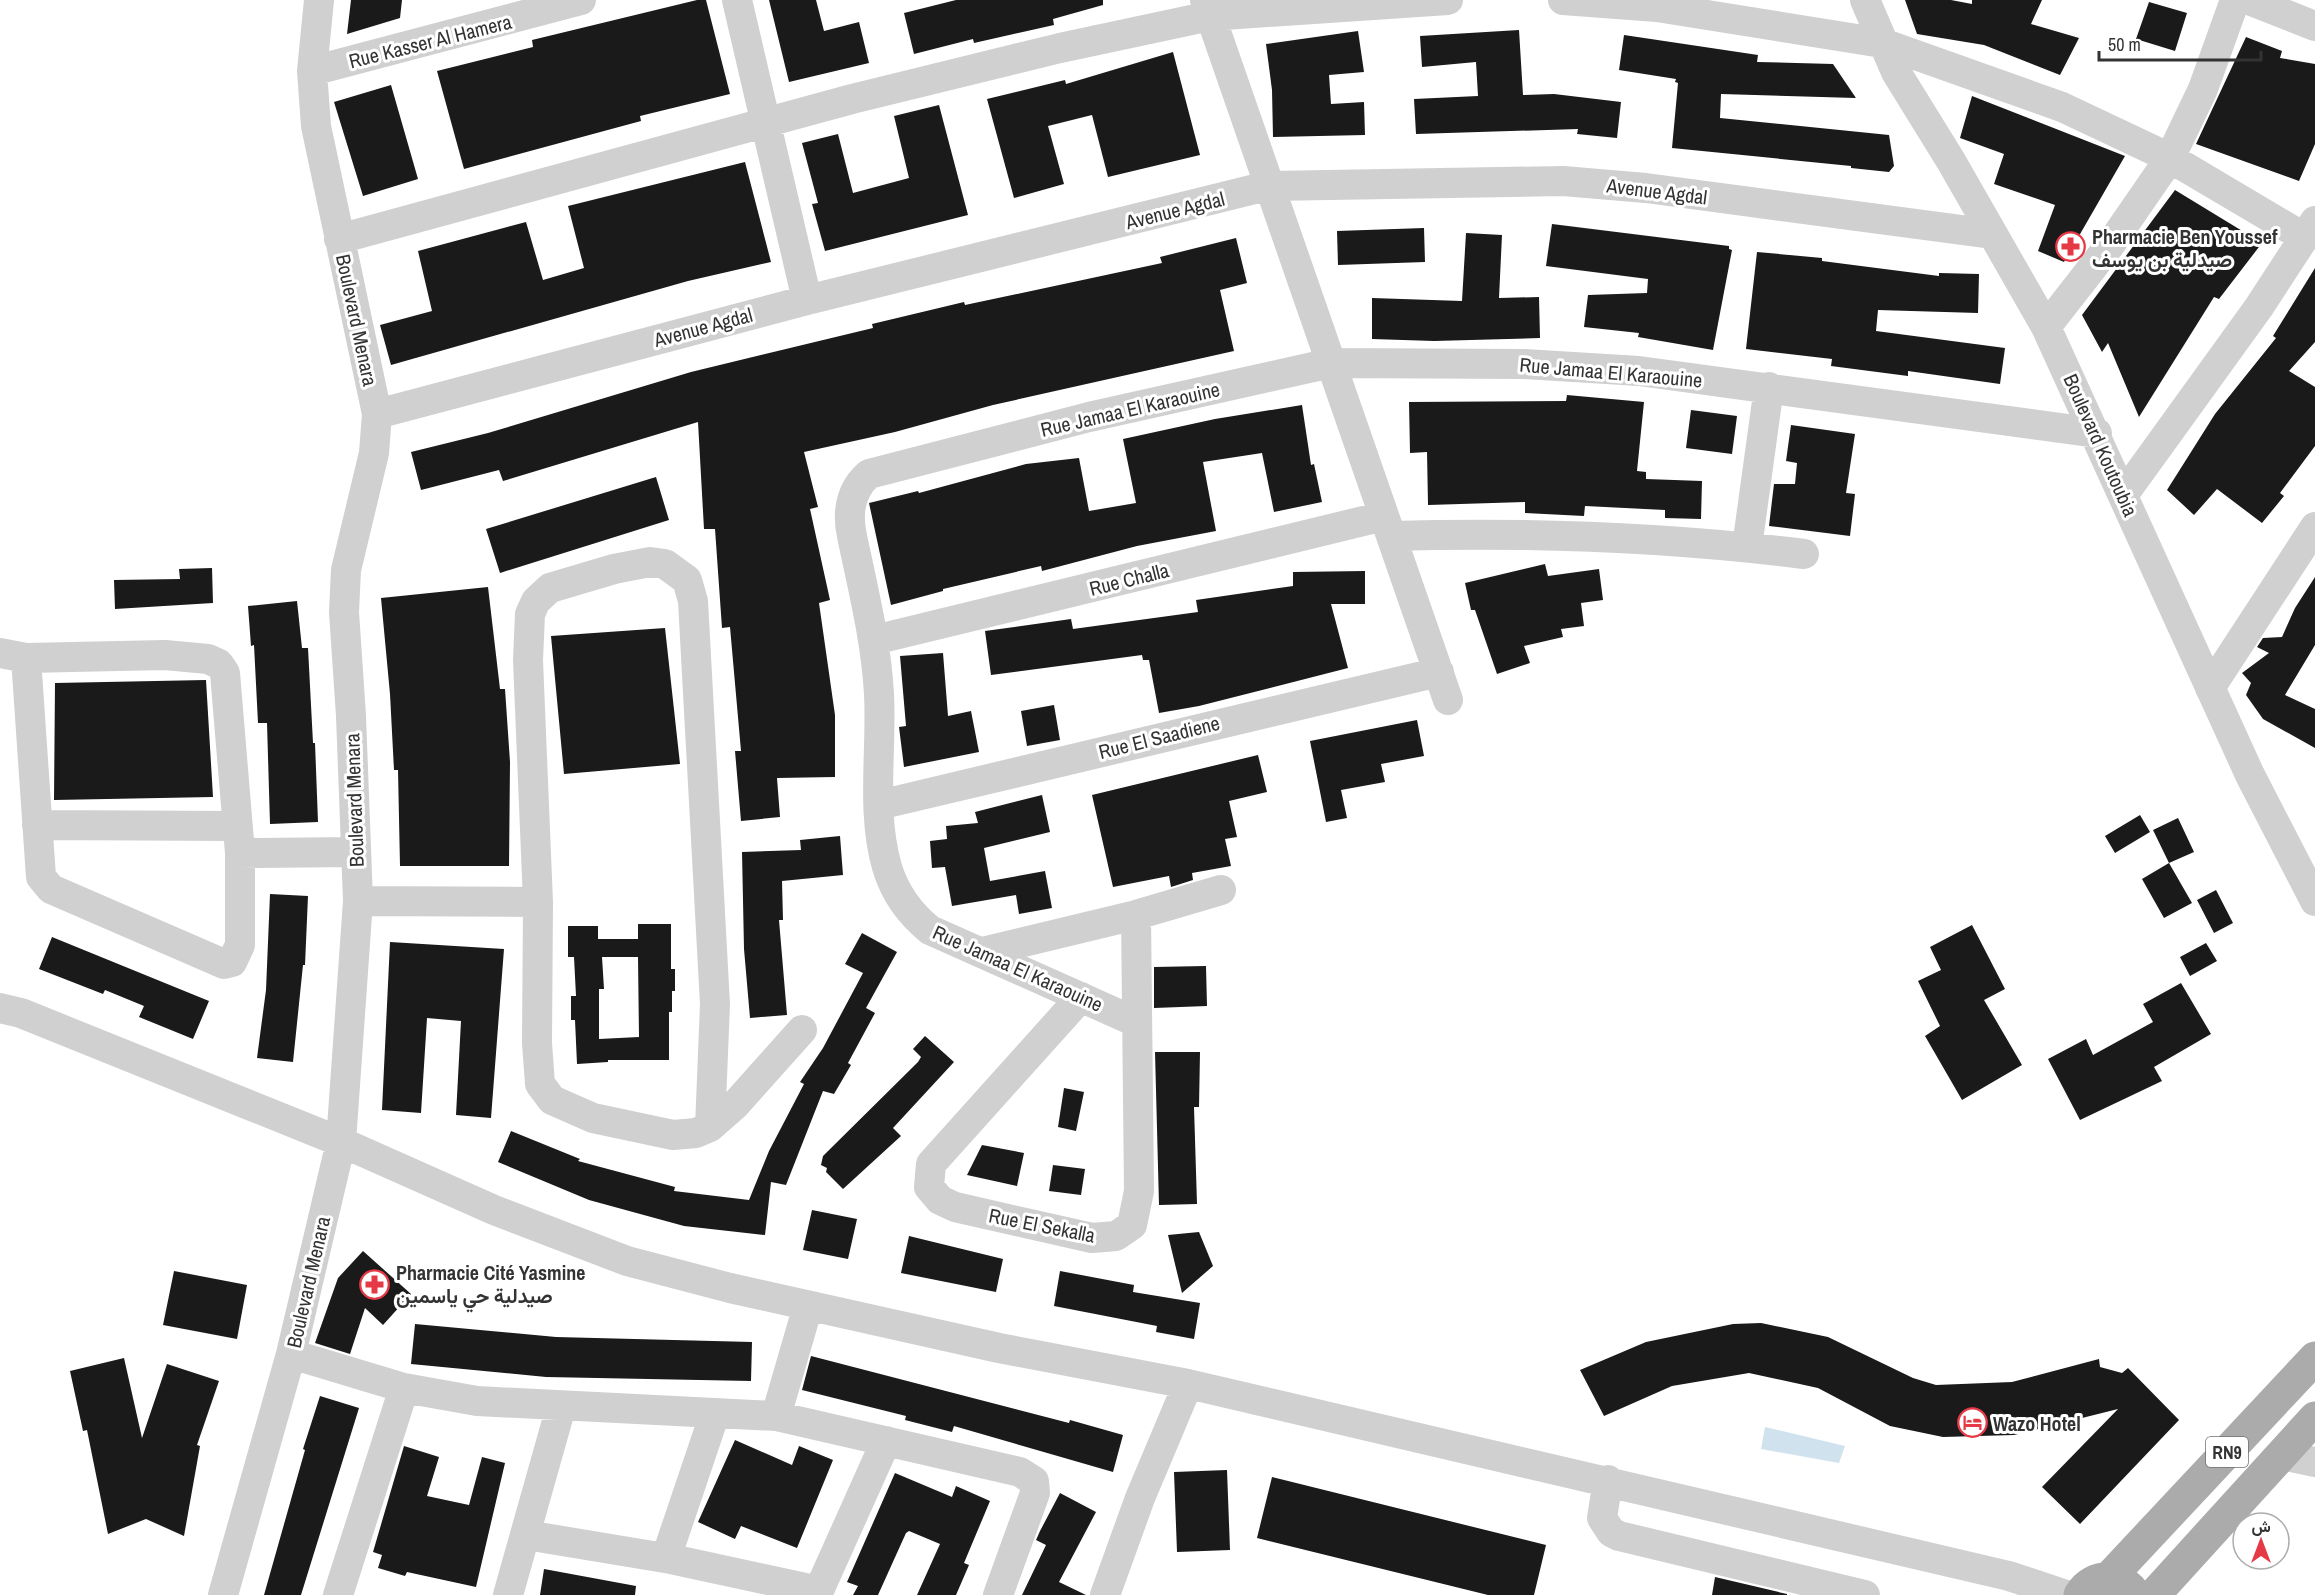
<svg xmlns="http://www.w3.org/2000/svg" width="2315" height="1595" font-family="'Archivo Narrow',Vazirmatn,sans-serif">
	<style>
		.water { fill: #cfe2ee }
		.building { fill: #1a1a1a; fill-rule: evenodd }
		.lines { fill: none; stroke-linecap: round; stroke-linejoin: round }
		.minor { stroke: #d0d0d0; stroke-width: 30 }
		.major { stroke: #ababab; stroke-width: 33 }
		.labels { text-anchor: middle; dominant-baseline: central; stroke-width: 6; stroke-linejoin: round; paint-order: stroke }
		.shield { fill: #fff; stroke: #707070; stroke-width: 1.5 }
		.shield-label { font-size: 18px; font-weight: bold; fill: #333 }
		.street-label { font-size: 20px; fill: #333; stroke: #fff }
		.poi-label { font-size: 20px; font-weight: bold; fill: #333; stroke: #fff; text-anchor: start }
	</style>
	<rect width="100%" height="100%" fill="#fff"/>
	<path class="water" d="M1765,1427L1845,1446L1839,1463L1761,1449Z"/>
	<path class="building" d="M351,0H402L400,18L347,34Z
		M697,0H706L730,94L640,116L641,121L464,169L437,71L533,47L532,40Z
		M769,0H816L824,31L859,22L869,63L789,82Z
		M956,0H1103V5L1053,19L1054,25L974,43L973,39L914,54L904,13Z
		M1905,0H1951L1972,4V0H2042L2031,24L2079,38L2060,75L1984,45L1917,34Z
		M2149,2L2187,13L2175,51L2136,39Z
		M1519,30L1523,95L1554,94L1621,102L1617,138L1577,134L1578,129L1416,134L1414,99L1478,96L1476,62L1422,67L1420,36Z
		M1358,31L1364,72L1329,75L1331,104L1364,102L1365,135L1273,137L1272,90L1266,44Z
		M1624,35L1758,55L1757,62L1833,64L1856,98L1721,94L1720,118L1889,135L1894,166L1889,172L1851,168V166L1672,148L1678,83L1675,82L1676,79L1619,70Z
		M2246,37L2282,51L2280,58L2315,64V144L2299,181L2196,144Z
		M1173,52L1200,155L1108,177L1092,115L1048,126L1064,184L1014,198L987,99L1065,80L1066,84Z
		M391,85L418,179L363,196L334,102Z
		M1972,96L2125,156L2064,262L2038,251L2055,205L1994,184L2004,154L1960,138Z
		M939,105L968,215L825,251L812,204L818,203L802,143L838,134L853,193L909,178L894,116Z
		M745,162L771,262L688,281L391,365L380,325L432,311L418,251L526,222L543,280L584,268L568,206Z
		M2175,190L2262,243L2219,299L2214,297L2139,417L2108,343L2102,352L2082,315Z
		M1552,224L1729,246V249L1732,250L1713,350L1638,337L1639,333L1584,327L1588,295L1647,293L1648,279L1546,266Z
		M1424,228L1425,262L1338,265L1337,231Z
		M1466,233L1502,235L1499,298L1539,297L1540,338L1434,341L1372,339V298L1462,301Z
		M1236,238L1247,283L1220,290L1234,351L993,405L895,432L804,452L818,507L810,509L830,600L819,603L835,715V777L777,778L780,817L741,821L735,751H741L730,627L722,628L715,529H704L698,422L503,481L499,470L421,490L411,452L488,433L691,372L873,328L872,324L964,302L965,305L1162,263L1160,257Z
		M1757,252L1822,258V261L1939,276V273L1979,274L1978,313L1878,310L1876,331L2005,348L2000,384L1908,371V376L1831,366L1832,359L1746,349Z
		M2315,268V342L2289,371L2315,387V446L2280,493L2284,496L2262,523L2217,489L2194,515L2167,490L2215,414L2276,338L2273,336Z
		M1567,395L1644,402L1637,471L1646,472V479L1702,481L1701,519L1665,518V510L1585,506L1584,516L1525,513V502L1428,505L1427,452L1410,453L1409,402L1566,401Z
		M1302,405L1311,465L1314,464L1322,502L1274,512L1262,453L1203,462L1216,531L1137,546L1042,571L1041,566L943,589V591L891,605L869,503L918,491L919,493L1026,464L1079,458L1089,511L1136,503L1123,439L1215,419Z
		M1691,410L1737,416L1732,454L1686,448Z
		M1791,425L1855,434L1846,493L1855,494L1850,536L1769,526L1774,484H1795L1797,463L1786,461Z
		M656,477L669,520L500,573L486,529Z
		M1545,564L1548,576L1599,569L1603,600L1581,603L1584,626L1561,629L1563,637L1524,646L1530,663L1497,674L1475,610H1471L1465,583Z
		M212,568L213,603L115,609L114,580L180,579L179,569Z
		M1365,571V604H1331L1348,668L1199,706L1159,713L1149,660H1143L1142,655L991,675L985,631L1071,619L1073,629L1198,612L1196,600L1293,586V572Z
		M2315,577V645L2285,695L2315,709V748L2263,719L2246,695L2251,683L2242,673L2269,653L2257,647L2263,638L2282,637L2295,608Z
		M488,587L500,689H505L510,762L509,866H400L398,770H394L390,694L381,598Z
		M297,601L302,648H308L313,743H315L318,822L270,824L267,723H258L254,645L251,646L248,606Z
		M665,628L680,764L564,774L551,636Z
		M943,653L948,716L971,711L979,752L904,767L899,727L906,726L900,656Z
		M206,680L213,797L54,800L55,683Z
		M1054,705L1060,740L1027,746L1021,711Z
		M1417,720L1424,756L1381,764L1385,782L1341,790L1347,818L1326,822L1310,741Z
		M1258,755L1267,792L1229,801L1237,837L1225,839L1231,866L1192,873L1193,880L1171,887L1169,876L1113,887L1092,795Z
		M1042,795L1050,832L984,848L990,881L1045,871L1052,908L1019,914L1016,895L952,906L945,867L932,868L930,841L947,839L946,826L978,823L975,812Z
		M2140,815L2150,832L2115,853L2105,836Z
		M2178,818L2194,852L2169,863L2153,830Z
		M840,836L843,875L782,881L783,920H779L787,1015L750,1018L744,949L742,852L801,850L800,840Z
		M2169,863L2192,903L2164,918L2142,879Z
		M2216,890L2233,923L2214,933L2197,900Z
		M270,894L308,896L305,965H303L293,1062L257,1058L266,990Z
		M638,924H671V969H675V991H672V1012H669V1060H608V1062L577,1064L575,1020H571V996H576L574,957H568V926H598V939H638ZM602,957H638L639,1037L599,1039V989H604Z
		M1972,925L2005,989L1984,1000L2022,1065L1962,1100L1925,1036L1940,1026L1918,981L1941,970L1930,947Z
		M862,933L897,952L866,1008L875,1013L848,1063L851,1065L834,1094L823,1091L786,1185L771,1182L765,1235L684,1226L589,1200L498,1162L511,1131L580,1159L578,1161L675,1187L674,1191L749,1200L769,1151L804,1084L800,1082L823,1048L863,973L845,964Z
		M52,937L209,1001L193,1039L139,1017L144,1006L105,990L103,994L39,969Z
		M390,942L504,949L491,1118L456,1115L461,1021L427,1018L421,1113L382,1110Z
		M2206,943L2217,961L2190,976L2180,957Z
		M1206,966L1207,1006L1154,1008V967Z
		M2181,983L2211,1034L2154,1067L2162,1081L2080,1120L2048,1059L2086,1039L2093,1055L2153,1022L2143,1004Z
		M925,1036L954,1062L893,1128L901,1136L843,1189L826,1172L827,1168L821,1165L823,1156L918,1062L921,1057L913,1049Z
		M1155,1052H1200L1199,1107H1194L1197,1204L1159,1205Z
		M1064,1088L1084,1092L1076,1131L1058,1127Z
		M982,1145L1024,1153L1017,1186L967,1175Z
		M1053,1165L1085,1169L1081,1195L1049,1191Z
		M812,1210L857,1219L848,1259L803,1250Z
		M1199,1232L1213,1266L1182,1293L1168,1235Z
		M909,1236L1003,1259L996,1292L901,1273Z
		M363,1251L411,1294L383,1325L365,1308L350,1354L315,1343L338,1278Z
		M174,1271L247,1285L237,1339L163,1325Z
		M1060,1271L1134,1285L1133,1292L1200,1303L1194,1339L1156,1332L1157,1326L1054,1306Z
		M1761,1323L1828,1337L1913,1378L1936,1385L2012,1382L2099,1359L2100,1367L2122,1373L2128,1368L2179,1420L2080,1524L2042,1487L2118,1409L2014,1435L1943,1437L1890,1426L1818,1388L1749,1373L1672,1386L1604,1416L1580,1370L1646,1342L1733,1324Z
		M415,1324L556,1337L752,1342L751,1381L546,1377L411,1364Z
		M811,1356L1069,1423L1070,1420L1123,1435L1113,1472L954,1426L952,1432L905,1420L906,1416L802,1390Z
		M124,1358L142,1438L167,1364L219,1381L197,1445L200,1446L184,1536L146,1519L108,1534L87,1430L83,1431L70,1371Z
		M320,1396L359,1408L301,1595H264L305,1450L303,1449Z
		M735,1440L792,1465L799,1446L833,1460L797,1548L741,1526L735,1539L698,1522Z
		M404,1446L439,1457L427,1496L469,1505L482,1457L505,1463L476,1587L407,1572L405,1576L378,1568L382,1555L373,1552Z
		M1227,1470L1230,1550L1177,1552L1174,1472Z
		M895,1473L952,1497L956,1486L990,1501L964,1563L969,1565L956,1595H917L940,1544L909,1531L906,1533L878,1595H853L858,1586L847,1582Z
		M1272,1477L1546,1545L1534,1595H1488L1257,1538Z
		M1060,1493L1096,1512L1059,1582L1086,1595H1022L1046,1545L1036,1540L1040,1531Z
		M544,1569L636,1586L635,1595H540Z
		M1715,1577L1787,1594V1595H1712Z"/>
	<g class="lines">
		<path class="minor" d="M737,0L807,300
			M1205,0L1448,700
			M1563,0L1657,7L1882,43L2062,107L2115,132L2170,158L2305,238
			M1865,0L1896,72L1951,161L2046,327L2250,775L2315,901
			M2249,0L2315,26
			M312,71L581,0
			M339,239L852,99L1060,48L1210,16L1448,0
			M2046,327L2110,245L2170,158L2203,89L2235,0
			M377,414L807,300L1267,186L1563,181L1646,188L1992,234
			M2124,494L2259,307L2315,221
			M1391,536C1529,532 1667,537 1804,554
			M1747,547L1769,387
			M874,640L1384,516
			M0,653L26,658L165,655L208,659L219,664L225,673L240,853V945L232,962L224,964L51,889L41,877L26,658
			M2210,688L2315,527
			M879,805L1439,672
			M37,825L237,826
			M240,853L356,852
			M358,901L538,902
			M982,952L1136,915L1221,890
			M1081,997L931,1164L929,1187L940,1200L955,1207L1092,1238L1116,1236L1132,1225L1139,1191L1136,915
			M0,1008L21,1013L341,1142L494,1210L627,1261L730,1288L999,1348L1188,1384L2009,1576L2066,1595
			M1136,1022L930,930C909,913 895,894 887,867C871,812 882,751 879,694C876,640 863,589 852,536C847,513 850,490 869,474L1089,417L1331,363L1524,364L1639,371L2097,433
			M710,1127L715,1004L693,601L687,580L665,564L650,562L614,569L550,588L536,601L530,614L528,660L538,902L537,1043L540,1084L552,1100L593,1118L673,1135L696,1133L710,1127L735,1105L802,1030
			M291,1354L404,1388L477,1401L776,1416L1020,1472L1034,1481L1035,1493L998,1595
			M776,1416L808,1306
			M2281,1455L2315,1462
			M1608,1480L1602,1518L1611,1532L1619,1536L1865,1595
			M526,1535L671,1559L819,1591
			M666,1558L715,1413
			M223,1595L291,1354L341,1142L358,901L351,716L344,612L346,570L374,453L377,414L316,126L312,71L319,0
			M338,1595L404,1388
			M508,1595L561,1407
			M817,1595L886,1441
			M1105,1595L1140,1498L1188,1384"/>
		<path class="major" d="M2109,1578L2315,1358
			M2080,1595C2093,1573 2123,1574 2135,1595
			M2154,1595L2315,1418"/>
	</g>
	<defs>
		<symbol id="pharmacy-ring" viewBox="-11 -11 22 22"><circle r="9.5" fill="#fff" stroke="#e63946" stroke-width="1.5"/><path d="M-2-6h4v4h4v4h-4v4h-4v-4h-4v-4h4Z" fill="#e63946"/></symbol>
		<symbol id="hotel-ring" viewBox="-11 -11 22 22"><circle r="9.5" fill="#fff" stroke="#e63946" stroke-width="1.5"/><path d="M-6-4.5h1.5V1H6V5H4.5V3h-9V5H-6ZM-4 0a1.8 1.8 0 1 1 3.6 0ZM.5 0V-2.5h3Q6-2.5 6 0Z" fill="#e63946"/></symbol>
	</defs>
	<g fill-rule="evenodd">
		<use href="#pharmacy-ring" x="2054" y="230" width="33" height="33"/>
		<use href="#pharmacy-ring" x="358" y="1268" width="33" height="33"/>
		<use href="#hotel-ring" x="1956" y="1406" width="33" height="33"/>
	</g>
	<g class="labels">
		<rect class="shield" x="2206" y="1437" width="42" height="30" rx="4.5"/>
		<g class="shield-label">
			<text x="2227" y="1452">RN9</text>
		</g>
		<g class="street-label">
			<text transform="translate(430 41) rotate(-14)">Rue Kasser Al Hamera</text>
			<text transform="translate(1657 191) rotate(7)">Avenue Agdal</text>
			<text transform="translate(1175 210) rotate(-14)">Avenue Agdal</text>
			<text transform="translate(357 320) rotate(78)">Boulevard Menara</text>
			<text transform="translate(703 327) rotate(-15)">Avenue Agdal</text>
			<text transform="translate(1611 372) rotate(5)">Rue Jamaa El Karaouine</text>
			<text transform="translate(1130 409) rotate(-13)">Rue Jamaa El Karaouine</text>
			<text transform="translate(2101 445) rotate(66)">Boulevard Koutoubia</text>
			<text transform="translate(1129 579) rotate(-14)">Rue Challa</text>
			<text transform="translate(1159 737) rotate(-14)">Rue El Saadiene</text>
			<text transform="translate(354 800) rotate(-92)">Boulevard Menara</text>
			<text transform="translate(1018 968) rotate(24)">Rue Jamaa El Karaouine</text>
			<text transform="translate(1042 1225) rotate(11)">Rue El Sekalla</text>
			<text transform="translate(308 1282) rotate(-77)">Boulevard Menara</text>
		</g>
		<g class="poi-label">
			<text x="2092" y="236">Pharmacie Ben Youssef<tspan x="2092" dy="23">صيدلية بن يوسف</tspan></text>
			<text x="396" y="1272">Pharmacie Cité Yasmine<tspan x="396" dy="23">صيدلية حي ياسمين</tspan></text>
			<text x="1993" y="1423">Wazo Hotel</text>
		</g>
	</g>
	<g transform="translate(2261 1541)"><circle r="28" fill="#ffffff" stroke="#adadad" stroke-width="1.5"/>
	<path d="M0-4.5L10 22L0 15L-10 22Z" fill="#e63946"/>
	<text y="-9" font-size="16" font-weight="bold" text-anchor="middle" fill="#333333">ش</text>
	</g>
	<path d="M2099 51v9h162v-9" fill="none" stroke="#333333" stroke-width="3"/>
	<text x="2108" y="51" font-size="18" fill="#333333" stroke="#ffffff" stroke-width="4.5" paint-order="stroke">50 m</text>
</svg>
